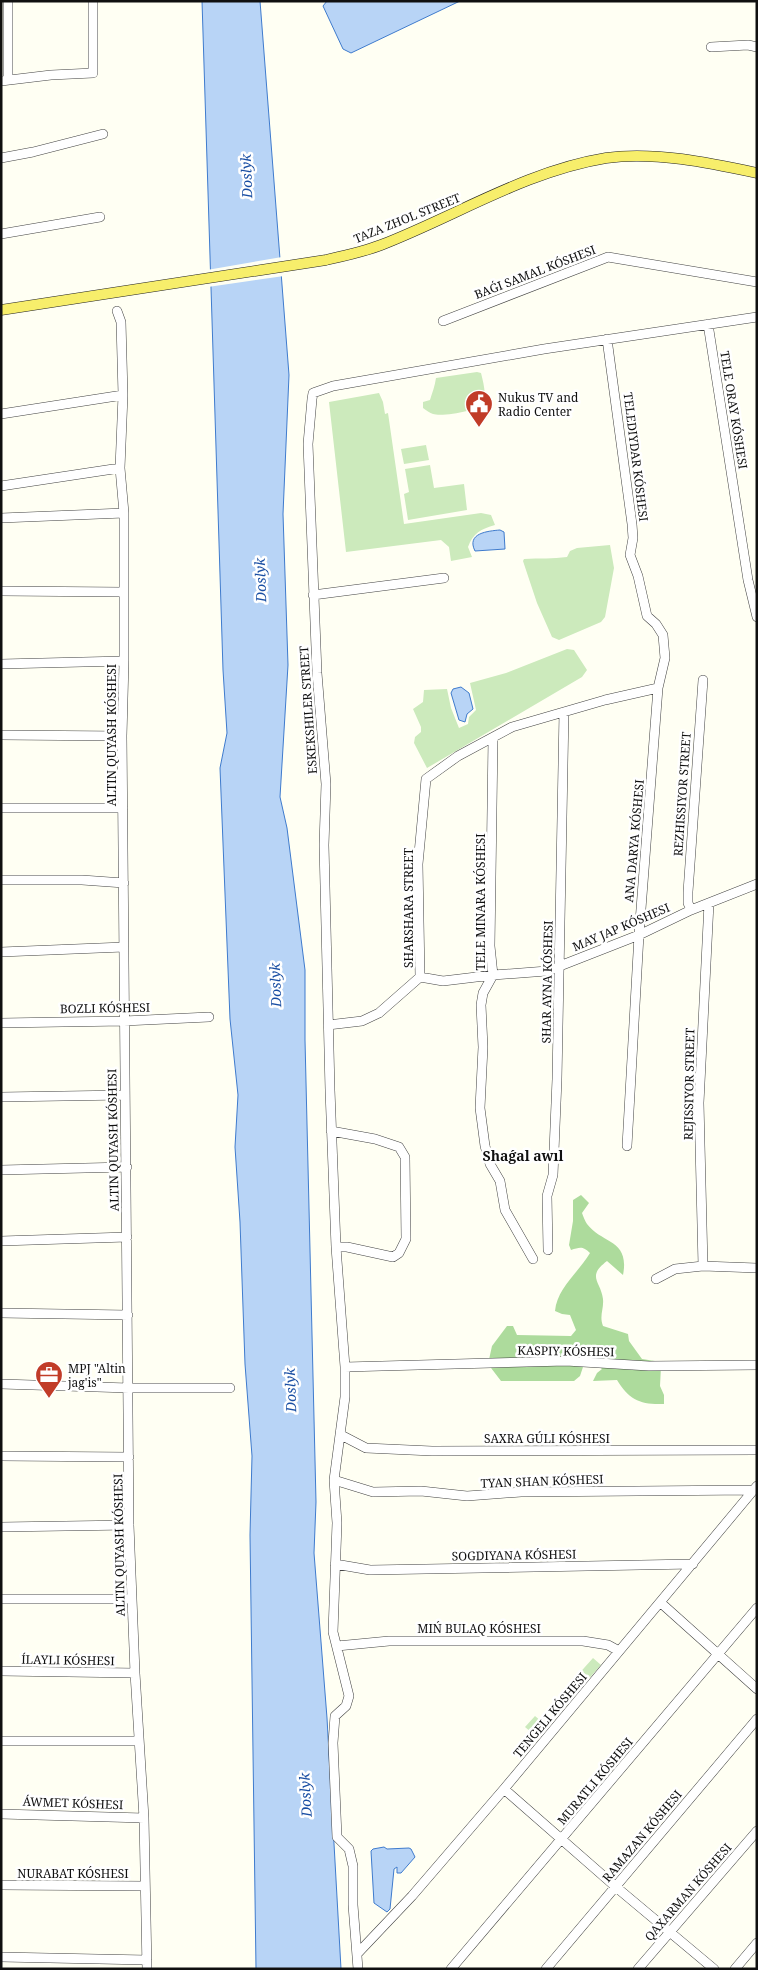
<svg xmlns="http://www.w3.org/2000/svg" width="758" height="1970" font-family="'Noto Serif',serif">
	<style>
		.green { fill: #cceabc }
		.forest { fill: #addb9c }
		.water { fill: #b8d4f6; stroke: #3f7bcd }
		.pier { fill: #fffff3 }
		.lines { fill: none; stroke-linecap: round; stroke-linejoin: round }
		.minor-casing { stroke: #434343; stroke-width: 10 }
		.major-casing { stroke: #212121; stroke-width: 11 }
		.minor { stroke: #fff; stroke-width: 9 }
		.major { stroke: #f7ee6b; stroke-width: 10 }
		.labels { text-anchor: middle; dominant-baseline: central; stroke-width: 5; stroke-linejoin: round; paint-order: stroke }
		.street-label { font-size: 12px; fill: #101010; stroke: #fff }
		.poi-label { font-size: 12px; fill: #101010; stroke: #fff; text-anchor: start }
		.water-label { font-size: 14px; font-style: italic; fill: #194ea3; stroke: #fff }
		.neighbourhood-label { font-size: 14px; font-weight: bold; fill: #101010; stroke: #fff }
	</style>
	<rect width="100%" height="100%" fill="#fffff3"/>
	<path class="green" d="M477,372L481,373C483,381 486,392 484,401C482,411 442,417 433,414C430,413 426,410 423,408V402L430,400C432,393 435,386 436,378Z
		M379,393L383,402L385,414L388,413L404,524L481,513L491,515L495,525C481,529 473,533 468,547L472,557L451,561L449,547L441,540L346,552L329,402Z
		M426,445L429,460L404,464L401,449Z
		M430,465L434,488L464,484L467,510L408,520L404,494L409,492L405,469Z
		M610,545L614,568L605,617L601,622L559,640L552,637L537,603L523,561L524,559C539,558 553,559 567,557L570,551L577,548Z
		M567,649L574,650L587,670L582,677L427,768L414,743L415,737L421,732V727L413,709L423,702L424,690L447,689L451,708L459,728L468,724L469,717L476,710L470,683L506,673Z
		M593,1658L601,1665L566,1704L558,1697Z
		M535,1716L548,1727L538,1738L525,1727Z"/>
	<path class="forest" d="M581,1195L589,1203L582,1213C583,1216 585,1221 587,1224C602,1244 630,1239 623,1275L607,1261C586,1277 601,1281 603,1299C604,1309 599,1316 603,1326L628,1334L629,1341L642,1359L655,1361L661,1366L660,1386L664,1395V1404C641,1405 629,1400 617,1380L593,1381L597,1373L602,1369L593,1361L583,1367L580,1376L574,1381H501L488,1364L492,1346L507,1326H513L517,1335L571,1336L576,1330L570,1315L562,1314L555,1311C557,1288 579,1272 590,1253C583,1246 580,1247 571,1250L569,1245L573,1221V1200Z"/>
	<path class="water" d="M202,1H260L289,375L283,514L288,665L280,797L287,828L305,970V1040L316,1502L314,1553L327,1718L341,1969H256L250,1535L252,1456L245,1364L240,1222L235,1147L238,1095L230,1019L220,768L227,733L223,670Z
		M327,1H460L351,53L343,49L323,6Z
		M500,530L504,532L505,549L475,551C466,533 488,531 500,530Z
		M461,687L469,693L473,709L467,714L465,722L459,720L451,693L453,689Z
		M384,1847L387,1849L409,1848L411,1849L415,1857L401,1873H397V1867L394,1869L390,1909L387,1912L374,1903L371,1851L373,1849Z"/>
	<path class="pier" d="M282,257L284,276L208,287L207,270Z"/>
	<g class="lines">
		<defs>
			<path id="minor" d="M711,47L748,45L757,47
				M8,80V1
				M1,81L51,75L93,73V1
				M1,158L33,152L103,134
				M1,234L100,217
				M117,311L121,322L123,395L120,468L124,513V661L122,736L129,1525L135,1673L144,1818L147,1969
				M443,321L608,257L757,282
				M708,324L748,580L757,617
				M607,339L632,524L633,538L630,555L638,576L647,616L656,624L663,635L665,658L658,688L639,935L627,1146
				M1,414L123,395
				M1,486L120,468
				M1,518L124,513
				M1,591L123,592
				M313,595L444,578
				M1,664L124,661
				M1,735L122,736
				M493,739L490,946L493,975L483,993L481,1005L483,1047L480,1108L485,1146L490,1164L500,1181L505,1210L533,1259
				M1,808H123
				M1,880H82L124,883
				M691,910L688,903V892L703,680
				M1,952L124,947
				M420,977L418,864L426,779L458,756L512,727L605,700L658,688
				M1,1023L124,1021L209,1017
				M328,1025L362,1021L379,1013L420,977L443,981L493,975L547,971L639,935L691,910L757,884
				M1,1097L125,1095
				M331,1131L375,1139L399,1147L405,1157L406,1239L399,1253L393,1257L347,1247H336
				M1,1170L127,1167
				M1,1241L127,1237
				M548,1250L547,1196L553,1175L557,1079L564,712
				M703,1266L699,1103L709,903
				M656,1279L675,1269L703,1266L757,1268
				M1,1313L128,1315
				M345,1367L566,1361L649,1366L757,1365
				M1,1384L129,1388H230
				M341,1435L366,1448L432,1451L757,1450
				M1,1456L129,1457
				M334,1480L373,1492L421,1491L467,1496L521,1492L753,1490
				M1,1527L129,1525
				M335,1564L370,1570L693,1564
				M1,1599H132
				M661,1603L757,1689
				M337,1646L389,1641H583L608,1645L619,1651
				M1,1671L135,1673
				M1,1741H138
				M504,1789L616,1887L714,1969
				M1,1814L144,1818
				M1,1885L145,1886
				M357,1954L412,1896L504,1789L757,1486
				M1,1957L147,1960
				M358,1969L353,1905V1866L349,1849L337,1837L333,1743L335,1716L346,1706L349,1696L333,1632L337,1523L334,1480L345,1397V1367L336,1247L330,1090L324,845L326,784L317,673L308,444L312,399L313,393L333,386L544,349L757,317
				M451,1969L757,1608
				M546,1969L757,1719
				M638,1969L757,1831
				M735,1969L757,1943"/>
			<path id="major" d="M1,310L326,260C344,256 363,252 381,245C456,216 526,171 606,158C654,151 710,163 757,173"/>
		</defs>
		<use href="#minor" class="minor-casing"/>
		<use href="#major" class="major-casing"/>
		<use href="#minor" class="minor"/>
		<use href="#major" class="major"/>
	</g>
	<defs>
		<symbol id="civic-pin" viewBox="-11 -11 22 30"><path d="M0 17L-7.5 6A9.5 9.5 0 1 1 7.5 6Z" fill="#c13c28" stroke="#fff"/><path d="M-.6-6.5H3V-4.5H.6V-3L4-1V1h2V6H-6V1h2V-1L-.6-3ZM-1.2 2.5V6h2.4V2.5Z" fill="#fff"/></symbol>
		<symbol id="office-pin" viewBox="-11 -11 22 30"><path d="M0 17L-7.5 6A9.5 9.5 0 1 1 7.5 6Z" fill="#c13c28" stroke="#fff"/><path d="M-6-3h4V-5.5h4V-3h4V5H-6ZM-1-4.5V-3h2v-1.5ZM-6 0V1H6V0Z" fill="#fff"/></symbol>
	</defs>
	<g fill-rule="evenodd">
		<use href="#civic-pin" x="463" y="388" width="32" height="43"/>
		<use href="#office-pin" x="33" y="1359" width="32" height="43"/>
	</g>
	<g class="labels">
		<g class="street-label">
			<text transform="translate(407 218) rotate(-22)">TAZA ZHOL STREET</text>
			<text transform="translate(535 272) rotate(-21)">BAǴI SAMAL KÓSHESI</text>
			<text transform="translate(734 410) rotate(81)">TELE ORAY KÓSHESI</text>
			<text transform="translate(636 457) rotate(83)">TELEDIYDAR KÓSHESI</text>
			<text transform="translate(308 710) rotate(-94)">ESKEKSHILER STREET</text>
			<text transform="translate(111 735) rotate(-90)">ALTIN QUYASH KÓSHESI</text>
			<text transform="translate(682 794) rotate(-86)">REZHISSIYOR STREET</text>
			<text transform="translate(634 841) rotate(-85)">ANA DARYA KÓSHESI</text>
			<text transform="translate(480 902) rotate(-90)">TELE MINARA KÓSHESI</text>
			<text transform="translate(408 908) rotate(-90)">SHARSHARA STREET</text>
			<text transform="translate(621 927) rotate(-23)">MAY JAP KÓSHESI</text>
			<text transform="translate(547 982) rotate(-89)">SHAR AYNA KÓSHESI</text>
			<text transform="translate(105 1008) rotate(-1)">BOZLI KÓSHESI</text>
			<text transform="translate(689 1084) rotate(-89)">REJISSIYOR STREET</text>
			<text transform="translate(113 1140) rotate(-91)">ALTIN QUYASH KÓSHESI</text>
			<text transform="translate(566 1351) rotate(1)">KASPIY KÓSHESI</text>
			<text x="547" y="1438">SAXRA GÚLI KÓSHESI</text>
			<text transform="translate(542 1481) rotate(-2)">TYAN SHAN KÓSHESI</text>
			<text transform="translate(119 1545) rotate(-91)">ALTIN QUYASH KÓSHESI</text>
			<text transform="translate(514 1555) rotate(-1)">SOGDIYANA KÓSHESI</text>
			<text x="479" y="1628">MIŃ BULAQ KÓSHESI</text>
			<text transform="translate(68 1660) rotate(1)">ÍLAYLI KÓSHESI</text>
			<text transform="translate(550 1715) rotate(-50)">TENGELI KÓSHESI</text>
			<text transform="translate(595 1781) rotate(-50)">MURATLI KÓSHESI</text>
			<text transform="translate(73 1803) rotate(2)">ÁWMET KÓSHESI</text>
			<text transform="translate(642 1836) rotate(-50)">RAMAZAN KÓSHESI</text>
			<text x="73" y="1873">NURABAT KÓSHESI</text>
			<text transform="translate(688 1892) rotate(-49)">QAXARMAN KÓSHESI</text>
		</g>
		<g class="poi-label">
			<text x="498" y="397">Nukus TV and<tspan x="498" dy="14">Radio Center</tspan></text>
			<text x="68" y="1368">MPJ "Altin<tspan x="68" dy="14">jag'is"</tspan></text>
		</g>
		<g class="water-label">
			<text transform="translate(246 176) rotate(-92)">Doslyk</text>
			<text transform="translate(260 580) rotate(-92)">Doslyk</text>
			<text transform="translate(275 985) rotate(-92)">Doslyk</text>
			<text transform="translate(290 1390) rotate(-92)">Doslyk</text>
			<text transform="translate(305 1795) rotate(-93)">Doslyk</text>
		</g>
		<g class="neighbourhood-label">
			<text x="523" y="1155">Shaǵal awıl</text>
		</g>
	</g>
	<rect width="758" height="1970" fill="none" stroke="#101010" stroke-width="5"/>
</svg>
